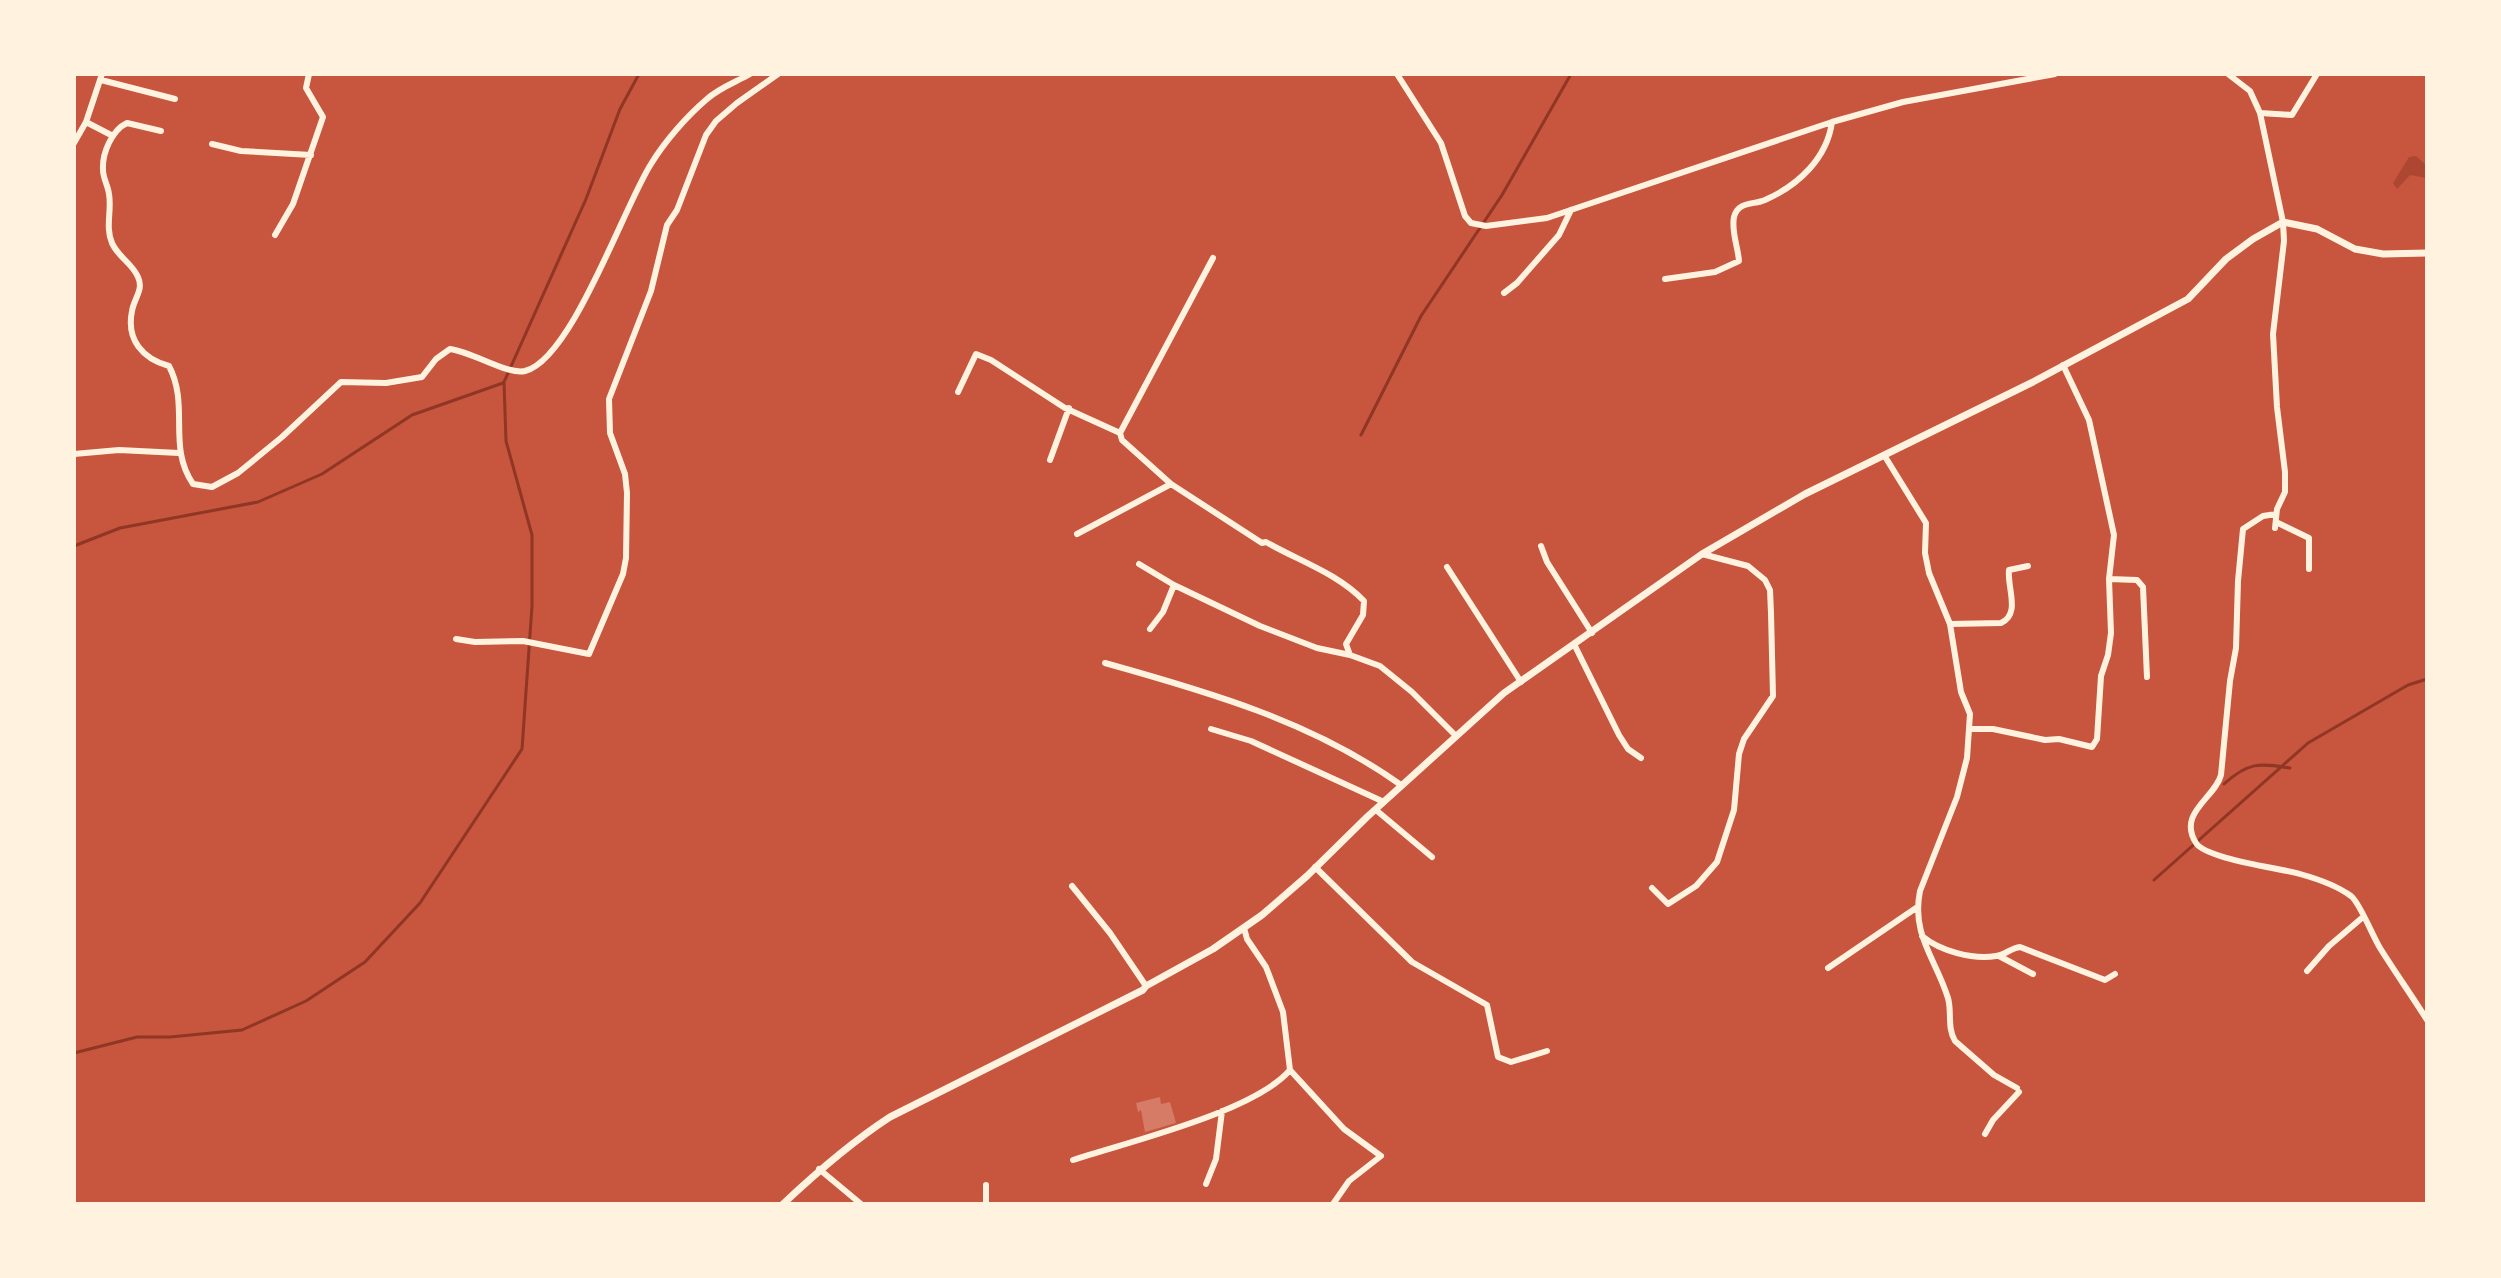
<svg xmlns="http://www.w3.org/2000/svg" width="2501" height="1278" font-family="'PT Sans',sans-serif">
	<style>
		.green { fill: #ae4732 }
		.lines { fill: none; stroke-linecap: round; stroke-linejoin: round }
		.stream { stroke: #8f3625; stroke-width: 3 }
		.building { fill: #d67c66 }
		.minor { stroke: #fff3e0; stroke-width: 6 }
		.tertiary { stroke: #fff3e0; stroke-width: 7 }
	</style>
	<rect width="100%" height="100%" fill="#c8553d"/>
	<path class="green" d="M2416,156L2427,166V178L2410,175L2397,189L2393,183L2409,157Z"/>
	<g class="lines">
		<path class="stream" d="M1361,435L1421,316L1502,195L1571,74
			M74,546L120,528L258,502L322,474L412,415L503,383
			M2224,784C2248,762 2259,763 2290,768
			M2154,880L2308,743L2408,685L2427,679
			M74,1053L137,1037H170L242,1030L306,1001L365,962L420,903L522,749L532,606V535L506,441L504,382L586,199L620,109L639,74"/>
	</g>
	<path class="building" d="M1160,1097L1161,1104L1170,1102L1176,1123L1145,1132L1141,1110L1138,1112L1136,1103Z"/>
	<g class="lines">
		<path class="minor" d="M1397,74L1441,143L1465,216L1471,223L1486,226L1547,218L1832,122L1903,102L2055,74
			M2228,74L2250,91L2260,113L2283,222L2284,241L2273,334L2277,407L2285,472V492L2277,509L2275,528
			M101,80L175,99
			M2260,113L2292,115L2317,74
			M86,122L113,136
			M161,131L127,123C112,130 102,153 103,170C103,178 108,186 109,194C112,210 105,227 112,243C118,257 132,263 138,277C144,290 134,298 132,311C126,340 143,359 169,366C190,406 167,446 193,484L212,487L238,473L282,437L341,382L386,383L422,377L436,359L450,349C473,352 507,375 525,371C572,359 624,206 651,164C665,141 687,116 707,99C719,88 736,82 750,74
			M74,143L86,122L102,74
			M212,144L241,151L311,155
			M275,235L293,204L323,117L306,88L309,74
			M1665,279L1715,272L1739,261C1738,247 1731,231 1734,217C1738,201 1754,205 1765,200C1799,185 1827,158 1832,122
			M1504,293L1517,283L1559,235L1571,210
			M958,392L976,354L991,360L1065,408L1120,433L1122,440L1171,484L1262,543L1266,542C1299,561 1337,573 1364,601L1363,615L1346,644L1350,655
			M1120,433L1213,258
			M74,454L119,450L179,453
			M1884,455L1926,523L1925,553L1929,573L1950,624L1961,692L1970,714L1967,758L1957,797L1920,891C1911,935 1936,959 1948,998C1952,1012 1947,1028 1955,1041L1994,1075L2017,1088
			M1050,460L1069,408
			M2276,514L2263,516L2243,529L2238,581L2236,648L2230,681L2221,775C2215,798 2177,813 2196,843C2206,859 2280,868 2300,874C2318,879 2336,885 2351,896C2360,903 2372,935 2380,948C2395,972 2412,996 2427,1020
			M2276,522L2309,538V569
			M1077,534L1171,484
			M1541,546L1547,562L1592,633
			M1139,564L1174,585L1260,626L1317,648L1350,655L1380,666L1412,692L1456,736
			M1447,567L1521,682
			M2109,579L2137,580L2143,587L2147,677
			M1950,624L2001,623C2021,614 2007,588 2009,570L2028,566
			M1150,629L1163,612L1174,585
			M456,639L475,642L523,641L589,654L623,574L626,558L627,493L625,474L610,433L609,399L651,291L667,225L677,210L706,135L716,121L737,103L778,74
			M1574,644L1619,735L1628,749L1641,758
			M1105,663C1209,692 1313,722 1401,785
			M1211,729L1251,741L1384,802
			M1969,729H1993L2045,740L2059,739L2092,747L2097,739L2101,676L2108,655L2111,633L2109,579L2114,535L2089,420L2063,365
			M1376,810L1432,857
			M1315,867L1412,962L1487,1005L1498,1057L1511,1062L1547,1051
			M1072,886L1110,933L1146,986
			M1652,888L1668,904L1696,886L1717,862L1734,810L1739,754L1744,739L1773,696L1771,613L1770,590L1765,580L1748,566L1702,554
			M1244,928L1247,939L1266,967L1283,1012L1290,1070L1344,1129L1381,1156L1349,1181L1333,1204
			M1922,936C1940,951 1973,960 1996,956C2005,955 2011,948 2020,947L2105,980L2115,974
			M1999,956L2033,974
			M1828,968L1916,908
			M2307,971L2329,946L2363,917
			M1985,1134L1993,1120L2019,1092
			M1073,1160C1127,1142 1254,1112 1290,1070
			M819,1169L861,1204
			M1206,1184L1216,1159L1222,1111
			M986,1204V1185"/>
		<path class="tertiary" d="M783,1204C817,1172 850,1143 890,1117L1143,990L1146,986L1213,949L1262,915L1307,876L1367,817L1504,693L1702,554L1805,494L2033,382L2188,299L2226,259L2253,239L2283,222L2317,229L2355,249L2383,254L2427,253"/>
	</g>
	<rect width="2501" height="1278" fill="none" stroke="#fff3e0" stroke-width="152"/>
</svg>
